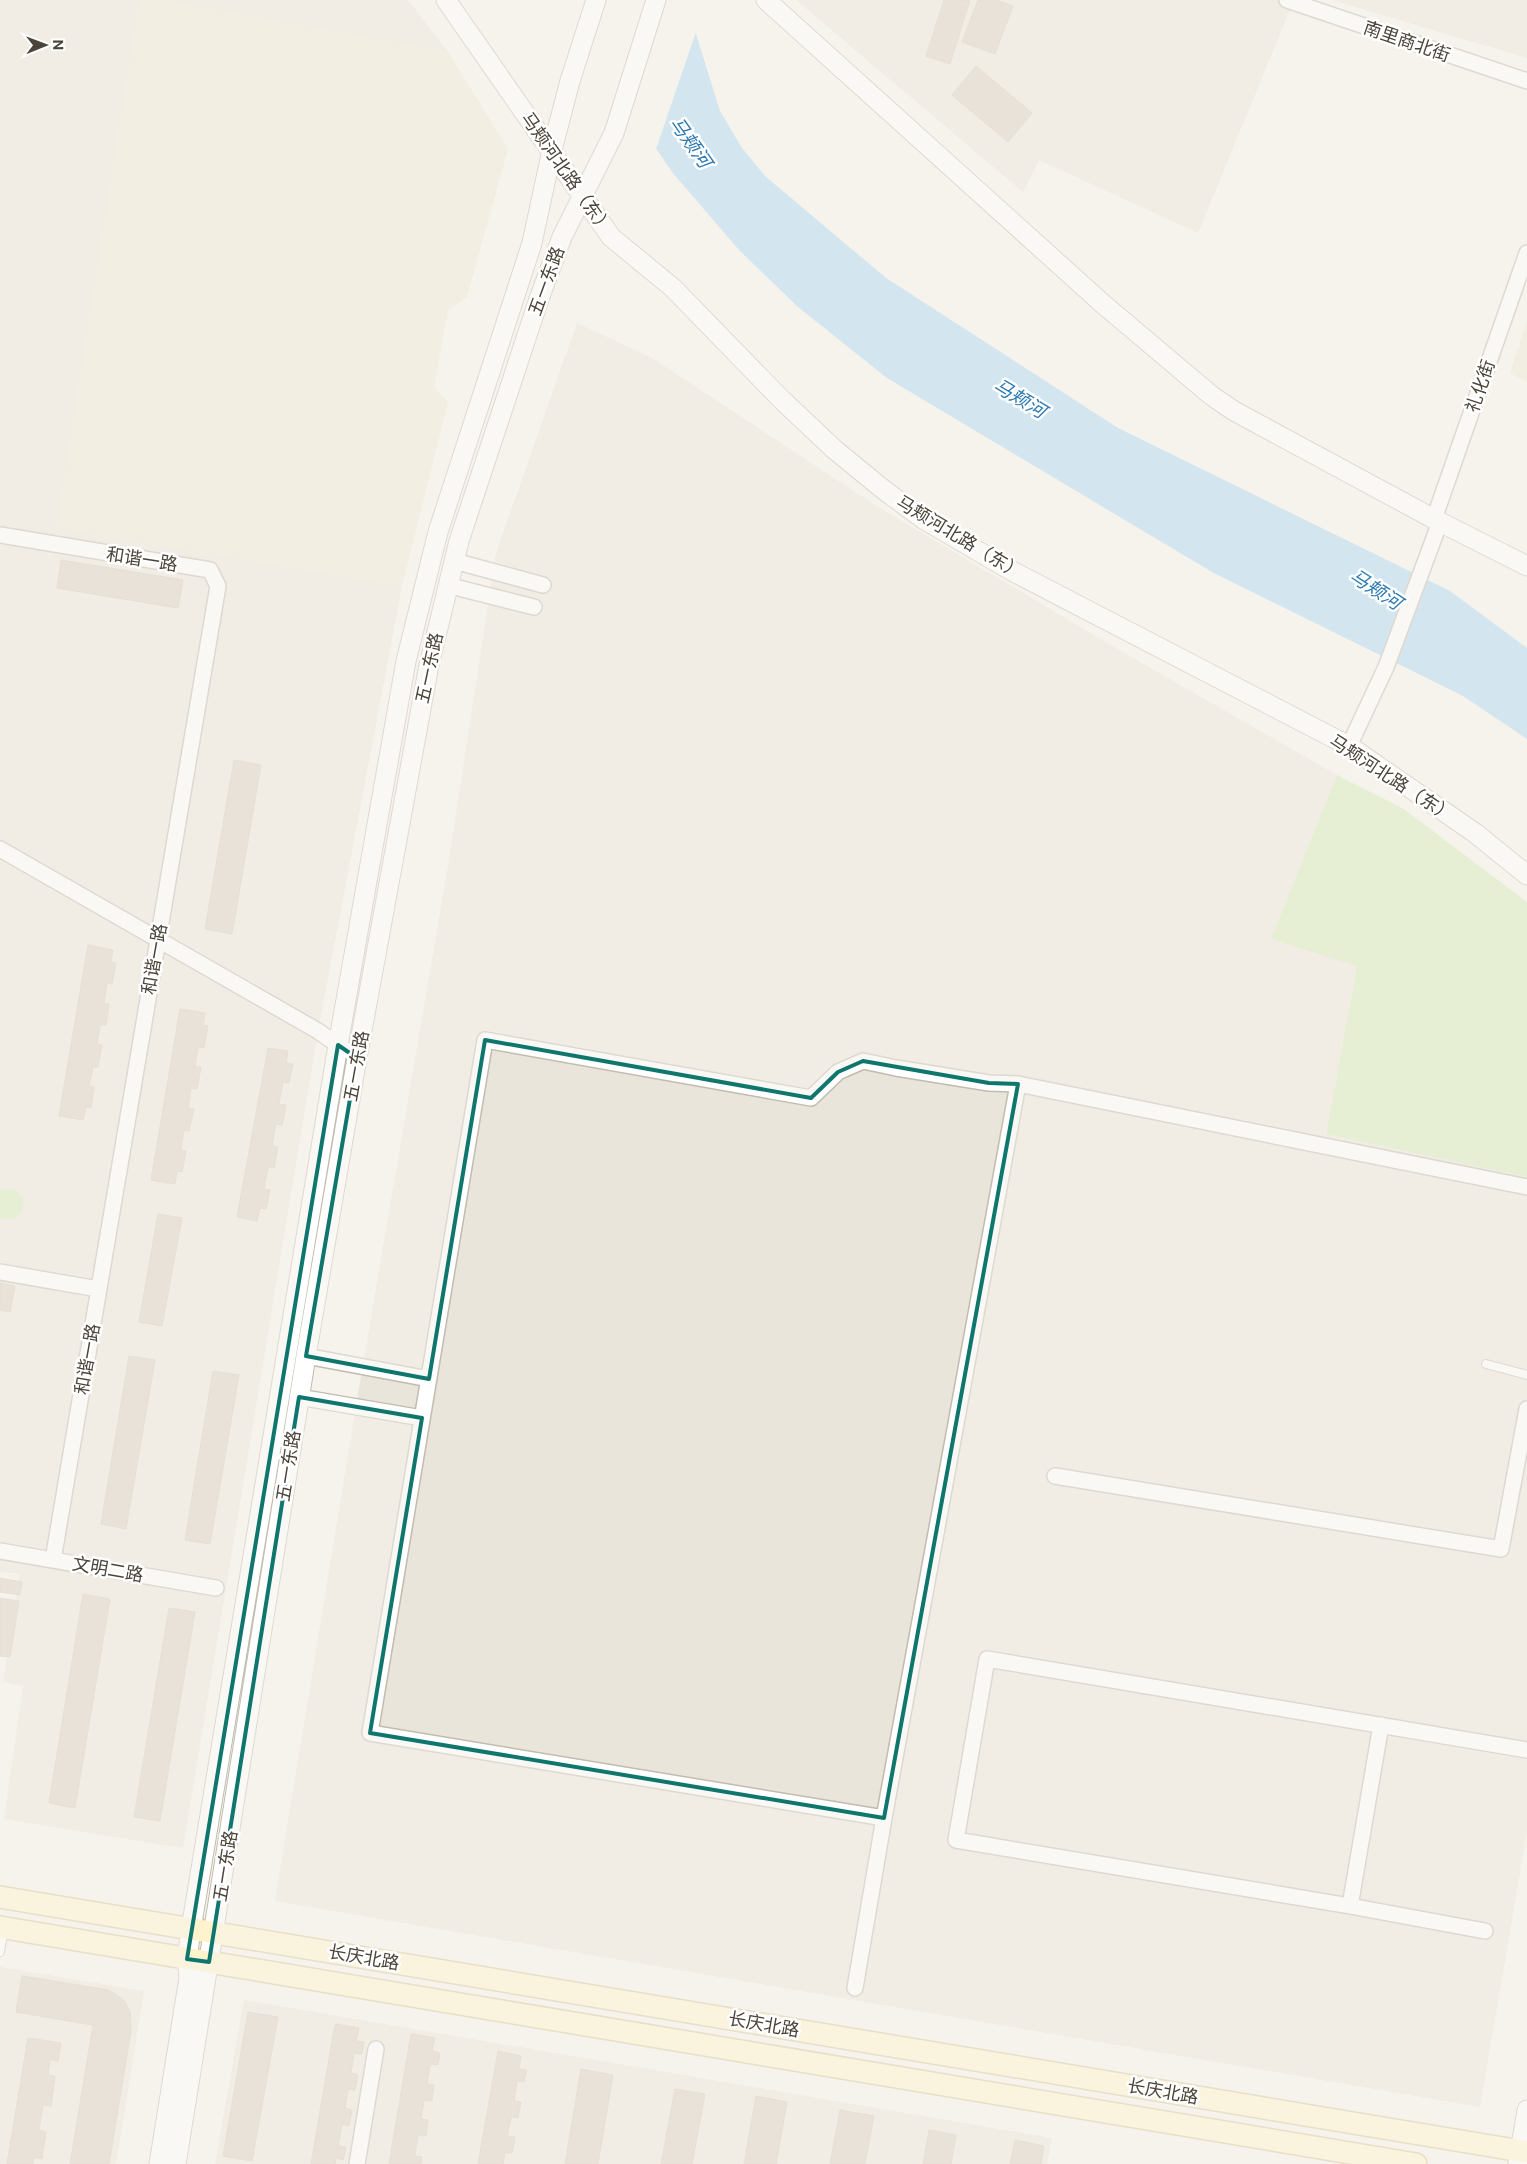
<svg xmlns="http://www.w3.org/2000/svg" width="1527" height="2164" font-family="'Public Sans','Noto Sans SC',sans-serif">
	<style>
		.residential { fill: #eae5da }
		.education { fill: #efe8d6 }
		.green { fill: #d2eab5 }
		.water { fill: #a9d4f2 }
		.pier { fill: #f6f3ec }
		.building { fill: #d8cfc1; stroke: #d3c7b4 }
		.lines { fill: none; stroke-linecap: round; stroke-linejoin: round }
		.service-casing { stroke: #c2bbae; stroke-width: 10 }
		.minor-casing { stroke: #c2bbae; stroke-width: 18 }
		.tertiary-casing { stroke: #c2bbae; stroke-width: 21 }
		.secondary-casing { stroke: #d6c79b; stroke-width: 24 }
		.service { stroke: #fff; stroke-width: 8 }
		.minor { stroke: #fff; stroke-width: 15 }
		.tertiary { stroke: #fff; stroke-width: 19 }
		.secondary { stroke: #fff3cd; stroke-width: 21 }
		.marked { fill: none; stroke: #0f766e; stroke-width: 4; stroke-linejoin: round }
		.labels { text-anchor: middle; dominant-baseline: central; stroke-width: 5; stroke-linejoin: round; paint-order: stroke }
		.street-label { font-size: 18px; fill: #4b4439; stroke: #fff }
		.water-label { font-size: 19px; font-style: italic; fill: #2e7ab2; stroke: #fff }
	</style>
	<rect width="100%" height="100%" fill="#f6f3ec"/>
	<path class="residential" d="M0,0H140L57,527L402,586L318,1031L183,1848L4,1819L23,1686L3,1682L20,1574L0,1571Z
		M160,0H408L448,52Z
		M796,0H1294L1198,233L1039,160L1023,192Z
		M1332,0H1527V58Z
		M577,323L652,358L875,505L1109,644L1337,775L1271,939L1357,965L1326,1133L1527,1177V1832L1480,2107L275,1901L358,1394L449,860L496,553Z
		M0,1967L144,1991L116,2164H0Z
		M244,2000L1052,2138L1047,2164H215Z"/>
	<path class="education" d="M140,0H160L448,52L508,149L467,297L448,310L434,387L448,402L402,586L57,527Z
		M1527,321V382L1510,373Z"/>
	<path class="green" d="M1337,775L1404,809L1527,902V1177L1326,1134L1357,966L1271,939Z
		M4,1188L16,1190L24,1200L22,1212L13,1220L0,1218V1190Z"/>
	<path class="water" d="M556,0L695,31L720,111L742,148L765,176L886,278L1118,428L1450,591L1527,648V739L1463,696L1212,572L887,378L798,307L739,250L672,172Z"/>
	<path class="pier" d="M555,0H679L697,29L655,152L554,3Z"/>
	<path class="building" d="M944,0H970L950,64L926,56Z
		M978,0H996L1013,6L995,54L962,42Z
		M976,66L1032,113L1008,142L952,95Z
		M61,560L183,580L178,608L57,588Z
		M234,760L261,765L232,934L205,929Z
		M88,945L113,950L111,962L116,963L112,984L107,983L104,1003L109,1004L106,1025H100L97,1044L102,1045L98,1067H93L89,1086L94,1087L91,1108L86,1107L83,1120L59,1116Z
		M180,1009L205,1013L203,1025L208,1026L204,1048L198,1047L195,1067H201L197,1089L191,1088L188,1108L194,1109L189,1131L184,1130L181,1150L186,1151L182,1172L177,1171L175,1184L151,1180Z
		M268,1048L288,1051L286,1063L293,1064L289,1083L283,1082L279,1104L286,1105L282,1125L276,1124L272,1145L278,1147L274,1168L268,1167L264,1189L270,1190L266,1209L260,1208L257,1221L237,1217Z
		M158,1214L182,1218L162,1326L139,1322Z
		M0,1283L15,1286L10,1312L0,1310Z
		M129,1356L155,1360L126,1529L101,1524Z
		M213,1371L239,1375L210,1544L185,1540Z
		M0,1578L22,1582L20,1595L0,1592Z
		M83,1594L110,1599L75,1808L49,1803Z
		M0,1598L19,1601L10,1657L0,1656Z
		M169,1608L195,1612L160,1821L134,1817Z
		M22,1976L109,1990L124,2000L130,2011L131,2031L109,2164H70L93,2025L16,2012Z
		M248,2012L278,2017L252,2161L223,2156Z
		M335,2024L359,2028L356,2041L364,2042L362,2054L354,2053L351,2073L358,2075L355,2090L348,2089L345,2108L352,2110L349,2126L342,2124L338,2146L346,2147L343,2160L336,2158L335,2164H311Z
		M411,2034L435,2038L432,2051L440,2053L438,2065L430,2064L427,2084L434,2085L432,2101L424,2100L421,2119L428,2120L426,2136L418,2135L415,2156L422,2157L421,2164H389Z
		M28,2038L61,2043L58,2061L50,2059L48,2075L55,2076L51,2106L43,2105L39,2130L46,2132L42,2159L34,2157L33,2164H7Z
		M498,2051L521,2056L519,2069L526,2070L524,2082L517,2081L514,2101L521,2102L518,2118L511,2117L507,2136L515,2137L512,2153L505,2152L503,2164H478Z
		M581,2069L613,2075L598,2164H565Z
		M675,2089L705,2094L692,2164H661Z
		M756,2096L787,2102L776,2164H744Z
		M840,2110L874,2116L865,2164H830Z
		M929,2130L956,2135L951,2164H923Z
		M1015,2140L1044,2146L1041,2164H1010Z"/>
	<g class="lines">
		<defs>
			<path id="service" d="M1486,1364L1527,1375
				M0,1952L4,1929"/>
			<path id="minor" d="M1287,0L1527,81
				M1434,519L1527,253
				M0,535L210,570L218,586L53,1560
				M454,561L543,585
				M447,585L534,607
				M1349,746L1386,667L1440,522
				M0,849L318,1031L345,1050
				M0,1272L98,1289
				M306,1356L429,1379
				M299,1397L422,1418
				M1055,1476L1501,1549L1527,1409
				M0,1551L216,1588
				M884,1818L370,1733L485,1040L811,1098L838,1072L863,1061L896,1068L989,1083L1018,1084L1527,1187
				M1350,1906L1381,1725
				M1485,1931L1350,1906L956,1840L987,1659L1527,1750
				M855,1988L884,1818L1018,1084
				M357,2164L376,2049"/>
			<path id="tertiary" d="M446,0L611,237L673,288L782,400L835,450L884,490L923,519L1012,571L1349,746L1475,833L1527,875
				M766,0L1103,304L1212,396L1234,411L1434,519L1527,566
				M159,2164L189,1978L187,1959L191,1929L338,1045L406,661L438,532L532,243L552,150L570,81L596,0
				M176,2164L306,1356L357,1058L429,665L459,541L540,296L562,237L614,133L656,0
				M1518,2164L1527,2110"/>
			<path id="secondary" d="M0,1897L1527,2152
				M0,1927L1416,2164"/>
		</defs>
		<use href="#service" class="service-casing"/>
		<use href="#minor" class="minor-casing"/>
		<use href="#tertiary" class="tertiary-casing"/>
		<use href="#secondary" class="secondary-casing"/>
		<use href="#service" class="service"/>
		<use href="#minor" class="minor"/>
		<use href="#tertiary" class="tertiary"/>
		<use href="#secondary" class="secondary"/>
	</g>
	<path d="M0 0H1527V2164H0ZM485,1040L811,1098L838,1072L863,1061L989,1083L1018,1084L884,1818L370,1733L422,1418L299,1397L209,1962L187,1959L338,1045L357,1058L306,1356L429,1379Z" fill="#f6f3ec" fill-opacity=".55" fill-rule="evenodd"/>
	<path class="marked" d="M485,1040L811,1098L838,1072L863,1061L989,1083L1018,1084L884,1818L370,1733L422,1418L299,1397L209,1962L187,1959L338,1045L357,1058L306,1356L429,1379Z"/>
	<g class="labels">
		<g class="street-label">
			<text transform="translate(1407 41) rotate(19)">南里商北街</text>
			<text transform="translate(567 173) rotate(55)">马颊河北路（东）</text>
			<text transform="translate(546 281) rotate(-70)">五一东路</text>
			<text transform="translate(1480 386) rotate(-71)">礼化街</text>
			<text transform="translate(960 537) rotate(31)">马颊河北路（东）</text>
			<text transform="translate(142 559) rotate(9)">和谐一路</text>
			<text transform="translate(429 668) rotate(-78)">五一东路</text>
			<text transform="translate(1392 778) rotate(33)">马颊河北路（东）</text>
			<text transform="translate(154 959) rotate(-80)">和谐一路</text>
			<text transform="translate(356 1066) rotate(-80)">五一东路</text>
			<text transform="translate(87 1359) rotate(-80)">和谐一路</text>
			<text transform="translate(288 1466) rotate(-81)">五一东路</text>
			<text transform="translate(108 1569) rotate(10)">文明二路</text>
			<text transform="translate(225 1866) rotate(-81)">五一东路</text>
			<text transform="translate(364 1957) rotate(10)">长庆北路</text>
			<text transform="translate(764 2024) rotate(10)">长庆北路</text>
			<text transform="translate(1163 2091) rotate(10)">长庆北路</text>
		</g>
		<g class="water-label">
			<text transform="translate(691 142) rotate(55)">马颊河</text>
			<text transform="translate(1020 398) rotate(31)">马颊河</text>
			<text transform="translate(1376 589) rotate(33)">马颊河</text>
		</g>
	</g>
	<g transform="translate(45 45) rotate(89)" stroke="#ffffff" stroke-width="4" paint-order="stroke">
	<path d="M0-4L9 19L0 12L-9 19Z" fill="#4b4439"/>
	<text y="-8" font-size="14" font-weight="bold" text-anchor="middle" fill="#4b4439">N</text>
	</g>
</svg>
